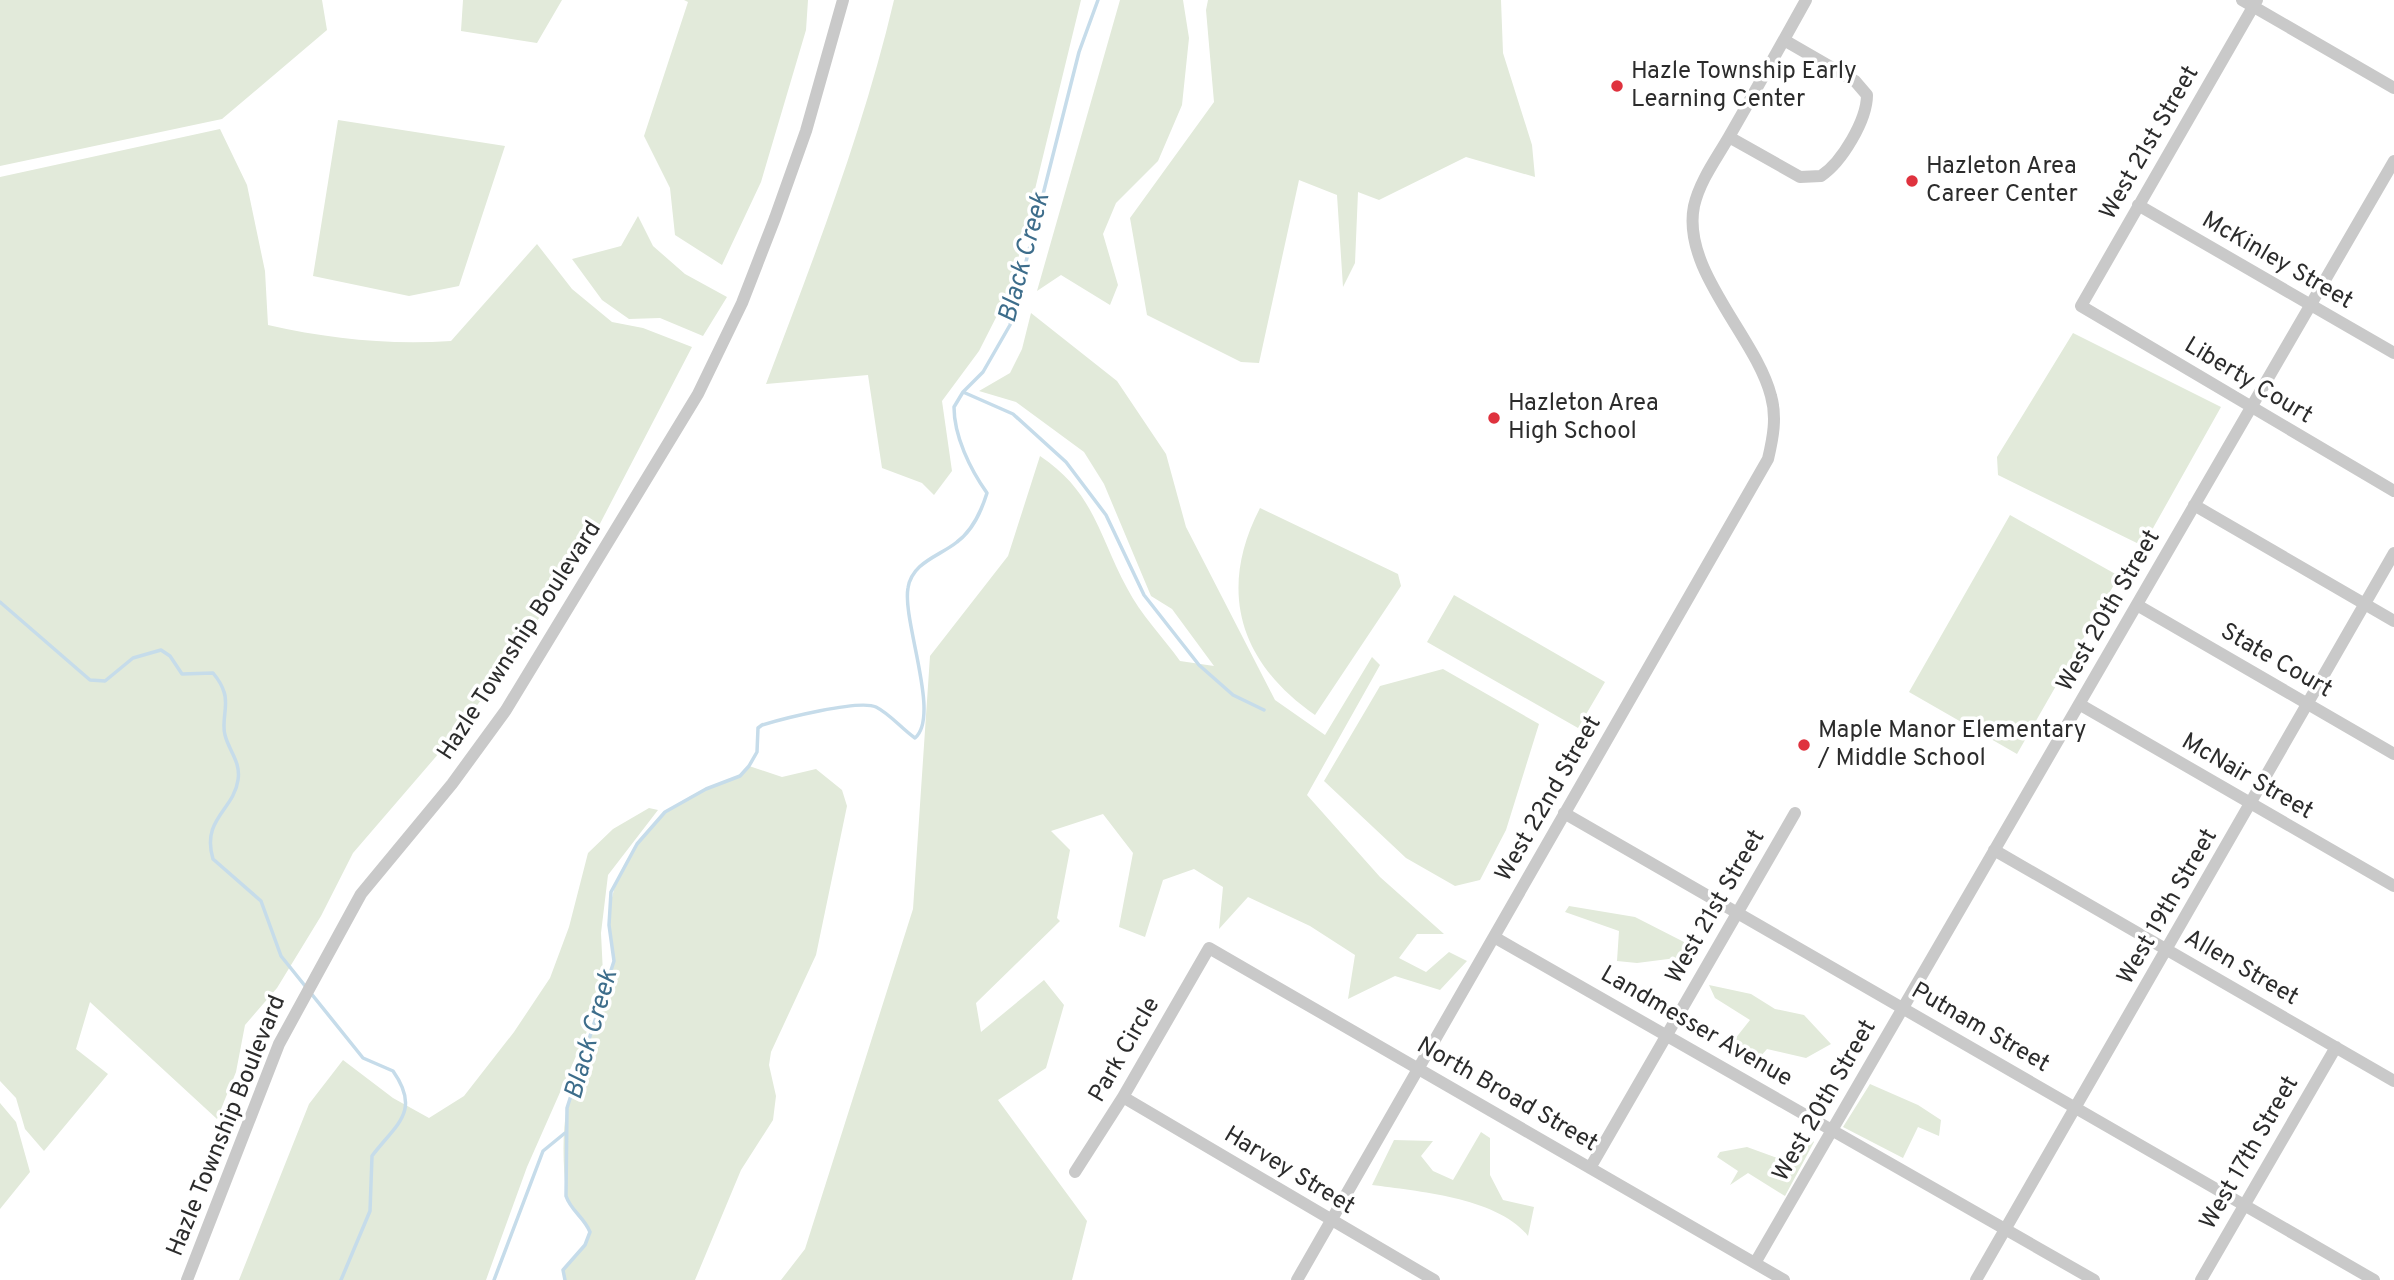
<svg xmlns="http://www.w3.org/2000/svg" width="2394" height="1280" font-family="Overpass,sans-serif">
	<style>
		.green { fill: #e2eada }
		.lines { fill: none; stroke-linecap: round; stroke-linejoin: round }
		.stream { stroke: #c6dcea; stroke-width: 3.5 }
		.minor { stroke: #c9c9c9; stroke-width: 12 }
		.poi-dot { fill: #df323e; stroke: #fff; stroke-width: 2.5 }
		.labels { text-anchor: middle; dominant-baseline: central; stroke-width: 7; stroke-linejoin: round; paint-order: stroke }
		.poi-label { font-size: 24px; fill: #2c2c2c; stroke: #fff; text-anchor: start }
		.street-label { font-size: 24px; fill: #2c2c2c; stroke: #fff }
		.water-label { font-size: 26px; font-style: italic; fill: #3d6d8b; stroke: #fff }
	</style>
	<rect width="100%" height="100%" fill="#fff"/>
	<path class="green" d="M0,0H322L327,30L222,119L0,166Z
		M463,0H562L537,43L461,31Z
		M684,0H808L806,30L761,182L722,265L675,235L670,188L644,136L688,2Z
		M894,0H1081L1011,288L979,351L942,401L952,471L934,495L922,483L882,468L868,375L766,384C814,257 863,132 894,0Z
		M1120,0H1183L1189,38L1182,105L1158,161L1116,203L1103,234L1118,285L1110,305L1061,275L1037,291Z
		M1208,0H1501L1503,53L1532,145L1535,177L1466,157L1379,200L1358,192L1355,263L1343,287L1337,195L1299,180L1259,363L1241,362L1147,315L1130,218L1214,102L1206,10Z
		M338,120L505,146L459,286L409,296L313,276Z
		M220,129L247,185L265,271L268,325C330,339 388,345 451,341L537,244L572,289L612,322L643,328L692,347L592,539L503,672L446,745L353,853L321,916L277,988L245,1025L236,1072L217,1119L90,1002L76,1049L108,1074L44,1151L25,1129L16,1098L0,1081V177Z
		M638,216L653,246L685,274L727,297L703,336L660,318L629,319L602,300L572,259L621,246Z
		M1031,313L1117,381L1166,454L1186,527L1275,700L1325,735L1372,657L1380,665L1307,795L1380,877L1444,934H1417L1399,958L1426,972L1449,952L1467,961L1440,990L1395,976L1348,999L1355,955L1310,926L1248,897L1219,929L1223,887L1194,869L1163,880L1145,937L1119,927L1133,853L1103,814L1051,831L1070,850L1057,918L1060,921L976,1003L981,1032L1044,980L1064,1005L1046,1068L998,1100L1087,1221L1072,1280H781L805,1249L913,909L930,656L1008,556L1040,456C1094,492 1098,534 1127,588C1140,614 1163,637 1180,661L1214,666L1172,609L1151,596L1104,484L1084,452L1016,402L979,391L1010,373L1022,349Z
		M2073,333L2221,407L2143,546L1998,475L1997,457Z
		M1260,508L1398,574L1401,586L1315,715C1240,663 1217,591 1260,508Z
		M2010,515L2119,576L2017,754L1909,692Z
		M1454,595L1605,682L1578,728L1427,642Z
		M1443,669L1539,724L1506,830L1480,880L1455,886L1406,858L1324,781L1380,686Z
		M749,766L782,777L816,769L842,790L847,806L816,955L771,1052L769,1065L776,1096L773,1120L741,1170L695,1280H565L563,1270L585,1245L590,1232C584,1216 567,1210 566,1192C563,1165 562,1133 567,1107C577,1058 601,1013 613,965C616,953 611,940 610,928C607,894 623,861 644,835C662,814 682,799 707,788C723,782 738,779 749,766Z
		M649,808L658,810L608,875L601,933L603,974L588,1029L527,1167L486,1280H239L309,1104L343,1060L393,1098L429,1118L464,1096L514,1032L550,978L569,927L588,853L613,829Z
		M1569,906L1635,917L1684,942V957L1637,963L1617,961L1619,931L1565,912Z
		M1709,985L1751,994L1775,1009L1804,1015L1831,1044L1806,1058L1767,1049L1752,1066L1727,1049L1750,1020L1715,998Z
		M1870,1084L1918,1105L1941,1120L1939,1136L1918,1127L1903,1158L1843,1127Z
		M0,1103L16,1122L30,1172L0,1209Z
		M1481,1132L1490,1138V1175L1503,1200L1534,1207L1528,1236C1499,1198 1417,1191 1372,1185L1394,1140L1433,1141L1421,1156L1433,1171L1453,1180Z
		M1806,1135L1814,1142L1785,1196L1748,1173L1730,1185L1738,1171L1717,1157L1720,1152L1747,1147L1788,1162Z"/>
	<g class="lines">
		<path class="stream" d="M963,392L1013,414L1066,462L1106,515L1144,595L1199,665L1233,695L1264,710
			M0,602L90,680L105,681L133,658L161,650L170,656L182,674L213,673C218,679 222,685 224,692C229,705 221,721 225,735C229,751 241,762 238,780C234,810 201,819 213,859L261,901L281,956L363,1058L393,1071C422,1112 395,1125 372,1156L370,1211L341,1280
			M494,1280L543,1151L565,1133
			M565,1280L563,1270L585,1245L590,1232C584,1217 571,1211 566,1196L567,1108L614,961L609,925L611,892L637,844L665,812L706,789L740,776L749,766L757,752L758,728L762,725C782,719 859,699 876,707C890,714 902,729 915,738C941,716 902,621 908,588C912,562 940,556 957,542C973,530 981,512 987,493C970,469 954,436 954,407L963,392L983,372L1010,325L1079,52L1098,0"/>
		<path class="minor" d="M2242,0L2394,88
			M2257,0L2081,306L2394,491
			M1729,137L1800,177L1821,176C1842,162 1867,120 1867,95L1855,81L1784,40
			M2138,205L2394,353
			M2194,505L2394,621
			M2137,605L2394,754
			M2079,704L2394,886
			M1564,813L2374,1280
			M1994,850L2394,1081
			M1494,937L2094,1280
			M1123,1097L1434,1280
			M1590,1168L1795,813
			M1075,1172L1123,1097L1209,948L1784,1280
			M1755,1263L2394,161
			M187,1280L279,1044L361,894L452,784L506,710L698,394L742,303L775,218L806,131L843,0
			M1297,1280L1768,459C1773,438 1777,417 1771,396C1756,337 1681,270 1694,206C1700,180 1717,158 1730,135C1756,90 1781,45 1806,0
			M1976,1280L2394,553
			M2201,1280L2336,1047"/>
	</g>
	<g class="poi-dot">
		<circle cx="1617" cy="86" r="7"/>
		<circle cx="1912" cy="181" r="7"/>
		<circle cx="1494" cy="418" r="7"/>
		<circle cx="1804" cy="745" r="7"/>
	</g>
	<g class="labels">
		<g class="poi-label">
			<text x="1631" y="72">Hazle Township Early<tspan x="1631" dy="28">Learning Center</tspan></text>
			<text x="1926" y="167">Hazleton Area<tspan x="1926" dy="28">Career Center</tspan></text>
			<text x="1508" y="404">Hazleton Area<tspan x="1508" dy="28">High School</tspan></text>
			<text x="1818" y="731">Maple Manor Elementary<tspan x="1818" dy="28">/ Middle School</tspan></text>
		</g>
		<g class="street-label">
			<text transform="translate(2150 143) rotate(-60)">West 21st Street</text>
			<text transform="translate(2277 261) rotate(30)">McKinley Street</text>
			<text transform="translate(2248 381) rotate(31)">Liberty Court</text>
			<text transform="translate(2109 611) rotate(-60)">West 20th Street</text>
			<text transform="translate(520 641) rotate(-57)">Hazle Township Boulevard</text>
			<text transform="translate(2276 661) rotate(30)">State Court</text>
			<text transform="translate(2247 777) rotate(30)">McNair Street</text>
			<text transform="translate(1549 799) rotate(-60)">West 22nd Street</text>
			<text transform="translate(1716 907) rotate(-60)">West 21st Street</text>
			<text transform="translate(2168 907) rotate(-60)">West 19th Street</text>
			<text transform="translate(2241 968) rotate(30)">Allen Street</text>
			<text transform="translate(1696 1027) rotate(30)">Landmesser Avenue</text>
			<text transform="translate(1980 1028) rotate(30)">Putnam Street</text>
			<text transform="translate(1125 1050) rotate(-60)">Park Circle</text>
			<text transform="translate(1507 1095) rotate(30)">North Broad Street</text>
			<text transform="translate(1825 1101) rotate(-60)">West 20th Street</text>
			<text transform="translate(227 1126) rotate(-68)">Hazle Township Boulevard</text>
			<text transform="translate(2250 1153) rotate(-60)">West 17th Street</text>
			<text transform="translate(1289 1171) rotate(31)">Harvey Street</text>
		</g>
		<g class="water-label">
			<text transform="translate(1025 258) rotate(-75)">Black Creek</text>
			<text transform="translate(592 1035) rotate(-74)">Black Creek</text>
		</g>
	</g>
</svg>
